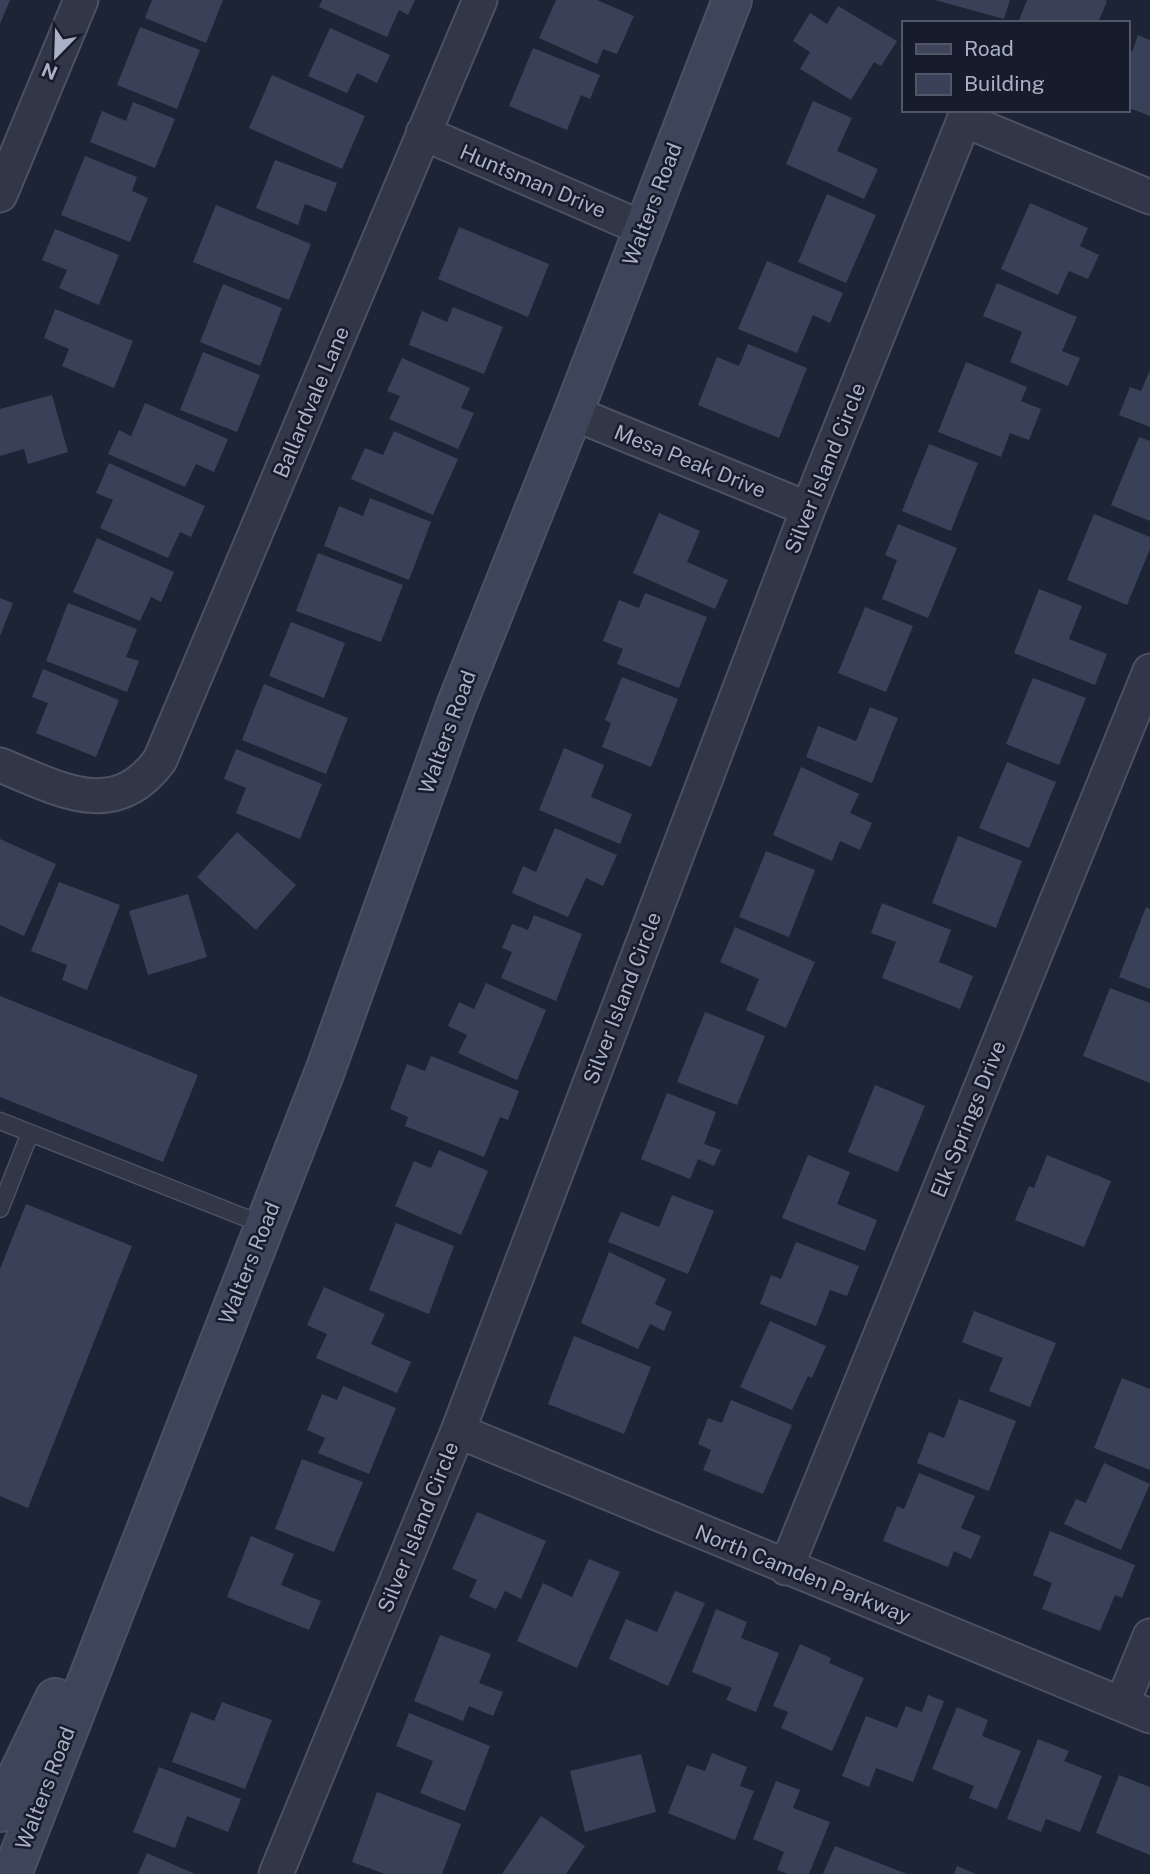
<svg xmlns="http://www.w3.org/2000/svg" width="1150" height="1874" font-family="'Public Sans',sans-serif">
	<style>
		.building { fill: #394158 }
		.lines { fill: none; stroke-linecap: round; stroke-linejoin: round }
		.lane-casing { stroke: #4b5162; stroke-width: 19 }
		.street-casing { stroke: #4b5162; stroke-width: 37 }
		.secondary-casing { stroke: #4b5162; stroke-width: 42 }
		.lane { stroke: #313747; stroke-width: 16 }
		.street { stroke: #313747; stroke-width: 33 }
		.secondary { stroke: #3e455a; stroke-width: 38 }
		.labels { text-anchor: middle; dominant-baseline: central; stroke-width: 5; stroke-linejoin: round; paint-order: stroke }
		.street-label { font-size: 21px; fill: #aab0c5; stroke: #161c2b }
	</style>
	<rect width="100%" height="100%" fill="#1d2436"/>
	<path class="building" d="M0,0H10L0,24Z
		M152,0H223L206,43L145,18Z
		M322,0H415L408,15L399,10L387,37L319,7Z
		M556,0H597L634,16L617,54L603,49L597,64L539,38Z
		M935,0H1010L1004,19Z
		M1027,0H1105L1107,1L1098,23H1018Z
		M838,6L897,41L881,66L874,62L851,100L800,69L810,52L793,41L810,13L827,24Z
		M140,27L200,50L177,109L117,85Z
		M330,28L390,55L377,83L357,73L347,93L308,76Z
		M1138,35L1150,40V116L1127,107V50L1132,52Z
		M533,48L600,75L590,99L581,95L567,130L509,106Z
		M272,75L365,116L342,169L249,128Z
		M813,101L852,118L837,151L878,169L864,199L786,164Z
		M133,102L175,119L155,168L90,142L102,111L126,121Z
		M85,156L137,177L132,191L148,198L130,242L61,215Z
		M275,160L337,183L326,212L305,204L298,225L256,208Z
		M827,194L876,215L846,283L798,262Z
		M1030,203L1088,228L1080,246L1099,255L1088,279L1069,271L1058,295L1001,269Z
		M216,205L311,244L289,300L193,262Z
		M459,227L549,264L528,317L438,279Z
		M55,229L119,255L99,305L59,288L67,270L42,260Z
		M767,261L843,293L830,323L813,315L797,353L738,329Z
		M997,283L1077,317L1062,351L1080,358L1068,386L1010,362L1022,332L983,316Z
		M223,284L282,308L260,366L200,342Z
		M453,307L503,327L484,374L409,345L422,311L447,322Z
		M55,309L133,341L114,388L62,366L69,349L44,338Z
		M748,344L807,368L779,438L698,405L717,357L739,366Z
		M203,352L260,375L237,432L180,410Z
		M402,358L470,388L461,408L474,413L458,449L389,419L400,396L387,391Z
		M966,362L1027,387L1021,401L1041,409L1029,440L1010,433L1001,457L938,432Z
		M1150,370V427L1119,415L1130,387L1141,391Z
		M52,395L68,452L28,464L24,449L0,456V409Z
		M145,403L228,439L214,472L196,464L185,487L108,454L119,430L131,436Z
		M394,431L458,459L433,515L351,479L365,448L383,455Z
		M1139,437L1150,441V521L1111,505Z
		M929,444L978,463L951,531L902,511Z
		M109,463L205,506L191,537L180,532L168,558L100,528L113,500L96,493Z
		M370,498L431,522L409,580L324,546L339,506L363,516Z
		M659,513L700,531L687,562L728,580L715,609L633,573Z
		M1094,514L1150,537V549L1127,605L1067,580Z
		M898,524L957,548L928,618L882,599L897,560L885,555Z
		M97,538L174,572L161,602L151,597L140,621L73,592Z
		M318,553L403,585L381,642L296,611Z
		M1039,589L1082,606L1069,639L1107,654L1095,685L1014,653Z
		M645,593L707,617L679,688L617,664L623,649L603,641L619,600L639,608Z
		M0,598L13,603L0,636Z
		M68,603L137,629L126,657L139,661L127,692L46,661Z
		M865,607L913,626L886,692L838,673Z
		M291,622L345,643L324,698L269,676Z
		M43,669L119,700L96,757L36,733L48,703L32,697Z
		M622,677L678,699L651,767L602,747L611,723L605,720Z
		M1033,678L1086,698L1059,765L1006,744Z
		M264,684L348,718L326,774L242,740Z
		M870,707L898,718L872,783L806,757L818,726L856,741Z
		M564,748L604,765L591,797L632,814L620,844L539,810Z
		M236,749L322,784L300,839L236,813L246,788L224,779Z
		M1007,762L1056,782L1029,848L979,828Z
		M801,767L859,794L850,813L872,823L860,850L840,841L832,861L773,835Z
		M555,828L617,855L603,886L586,878L568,917L512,893L523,866L536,872Z
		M237,832L296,885L256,930L197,877Z
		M958,836L1022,861L996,928L932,903Z
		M0,839L56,864L24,936L0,925Z
		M766,851L815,870L789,937L739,917Z
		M59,882L120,905L87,990L62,980L67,965L31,951Z
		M188,894L207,957L148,975L129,911Z
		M882,903L951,930L939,962L973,976L960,1009L882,978L896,942L871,933Z
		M1146,907L1150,909V989L1119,977Z
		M534,915L582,934L556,1001L501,978L512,952L502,948L512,924L528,930Z
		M735,927L815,962L786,1028L746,1010L759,979L720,962Z
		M486,983L546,1010L517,1080L458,1053L467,1035L448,1026L459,1002L474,1009Z
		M1110,988L1150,1003V1083L1083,1056Z
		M0,996L198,1075L163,1162L0,1097Z
		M705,1012L765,1036L737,1105L677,1082Z
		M431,1056L519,1091L508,1120L500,1117L484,1157L405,1126L408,1117L390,1109L407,1064L425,1071Z
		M875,1085L925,1106L898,1172L848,1152Z
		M667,1093L716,1112L704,1144L721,1150L714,1166L698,1159L690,1179L641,1159Z
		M439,1150L488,1171L461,1235L395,1206L414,1161L431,1168Z
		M808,1155L850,1172L837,1204L877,1220L865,1251L782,1218Z
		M1047,1155L1111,1181L1084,1247L1015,1220L1029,1186L1034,1188Z
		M672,1195L714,1211L688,1274L608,1242L621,1212L659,1227Z
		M26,1204L132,1246L28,1508L0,1496V1269Z
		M396,1223L454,1246L429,1314L369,1290Z
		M796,1242L859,1266L847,1296L830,1290L816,1326L760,1304L771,1275L781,1279Z
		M609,1252L666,1279L655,1304L672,1312L664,1331L650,1324L638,1349L581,1323Z
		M324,1287L385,1314L371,1344L411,1362L397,1393L316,1358L327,1334L307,1325Z
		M974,1311L1056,1343L1030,1407L989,1391L1003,1358L962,1342Z
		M770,1321L826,1346L812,1378L808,1376L792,1410L740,1387Z
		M574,1336L651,1367L624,1434L548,1404Z
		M1122,1378L1150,1389V1470L1094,1448Z
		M343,1386L396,1408L369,1474L318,1453L325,1438L307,1430L322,1394L337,1400Z
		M959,1399L1016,1421L989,1491L917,1463L929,1432L944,1438Z
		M731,1400L792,1425L763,1494L703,1470L711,1450L698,1444L708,1418L722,1423Z
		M302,1459L363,1482L334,1552L275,1529Z
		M1104,1463L1150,1484L1121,1550L1064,1524L1076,1499L1086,1503Z
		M919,1473L975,1496L961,1528L981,1536L971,1559L954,1551L948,1567L883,1541L897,1506L904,1509Z
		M477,1512L546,1541L521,1599L505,1591L496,1609L469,1597L477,1580L452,1569Z
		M1050,1531L1135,1565L1122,1598L1115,1595L1100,1631L1042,1609L1052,1583L1033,1575Z
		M251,1536L294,1554L281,1585L321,1601L309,1630L227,1597Z
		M589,1559L620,1572L577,1668L517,1641L543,1583L572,1597Z
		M675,1591L705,1603L668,1686L609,1659L626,1619L657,1632Z
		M716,1609L747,1622L741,1638L779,1653L756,1712L726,1700L732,1688L692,1672Z
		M440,1635L491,1654L479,1683L503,1692L493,1716L469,1706L463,1721L414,1701Z
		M800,1644L831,1658L829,1663L864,1678L832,1751L781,1728L788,1712L773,1706Z
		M928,1695L944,1701L913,1782L876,1768L869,1787L842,1776L866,1716L897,1728L906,1706L922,1712Z
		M222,1702L272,1720L245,1789L172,1762L191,1712L214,1721Z
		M957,1707L988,1720L982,1736L1021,1751L997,1809L969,1798L974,1786L932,1769Z
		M409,1713L490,1746L465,1811L420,1793L433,1761L396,1746Z
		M1038,1739L1069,1751L1064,1761L1102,1776L1080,1832L1046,1819L1041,1832L1007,1819Z
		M712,1753L747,1767L740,1786L754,1791L735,1840L668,1813L687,1765L705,1771Z
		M641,1754L656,1812L585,1832L570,1771Z
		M159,1767L241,1799L228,1832L187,1816L175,1848L133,1832Z
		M1119,1775L1150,1787V1855L1096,1833Z
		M776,1781L800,1790L793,1808L830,1822L809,1874H788L777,1870L784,1852L753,1839Z
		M377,1792L461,1824L442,1874H385L352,1862Z
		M541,1816L585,1846L566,1874H502Z
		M835,1846L907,1874H823Z
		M147,1853L195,1874H138Z
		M957,1866L976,1874H954Z"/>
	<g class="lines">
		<defs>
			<path id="lane" d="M0,1121L264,1225
				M0,1209L30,1133"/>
			<path id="street" d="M423,133L642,228
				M0,195L81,0
				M573,413L808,509
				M0,765C58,788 114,823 160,760L480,0
				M458,1431L1150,1716
				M786,1568L1150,671
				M1122,1704L1150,1636
				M276,1874L458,1431L808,509L964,120L1150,197"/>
			<path id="secondary" d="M0,1812L55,1698
				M12,1874L325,1071L456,706L573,413L732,0"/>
		</defs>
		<use href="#lane" class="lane-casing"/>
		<use href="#street" class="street-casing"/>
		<use href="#secondary" class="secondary-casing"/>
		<use href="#lane" class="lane"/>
		<use href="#street" class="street"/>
		<use href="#secondary" class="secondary"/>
	</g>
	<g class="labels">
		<g class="street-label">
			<text transform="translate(533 181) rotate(23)">Huntsman Drive</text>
			<text transform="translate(652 204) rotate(-69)">Walters Road</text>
			<text transform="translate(311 402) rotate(-67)">Ballardvale Lane</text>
			<text transform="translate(690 461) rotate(22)">Mesa Peak Drive</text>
			<text transform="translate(825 468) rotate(-68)">Silver Island Circle</text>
			<text transform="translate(447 732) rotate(-70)">Walters Road</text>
			<text transform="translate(622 998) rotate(-69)">Silver Island Circle</text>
			<text transform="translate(968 1119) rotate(-68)">Elk Springs Drive</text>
			<text transform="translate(249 1263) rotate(-68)">Walters Road</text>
			<text transform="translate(418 1527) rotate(-68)">Silver Island Circle</text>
			<text transform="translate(803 1574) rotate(22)">North Camden Parkway</text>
			<text transform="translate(45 1788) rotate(-69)">Walters Road</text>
		</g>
	</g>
	<rect x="902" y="21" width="228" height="91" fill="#161c2b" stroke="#515769" stroke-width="2"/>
	<rect x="916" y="44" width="35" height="10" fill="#3e455a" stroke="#515769" stroke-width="2"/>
	<text x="964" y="56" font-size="21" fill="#aab0c5">Road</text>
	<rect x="916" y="74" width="35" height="21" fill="#394158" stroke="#515769" stroke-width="2"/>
	<text x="964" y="91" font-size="21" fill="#aab0c5">Building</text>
	<g transform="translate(56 56) rotate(203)" stroke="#161c2b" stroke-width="5" paint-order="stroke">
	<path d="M0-5L12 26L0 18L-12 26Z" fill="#aab0c5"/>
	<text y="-10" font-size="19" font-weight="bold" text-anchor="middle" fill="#aab0c5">N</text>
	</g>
</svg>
